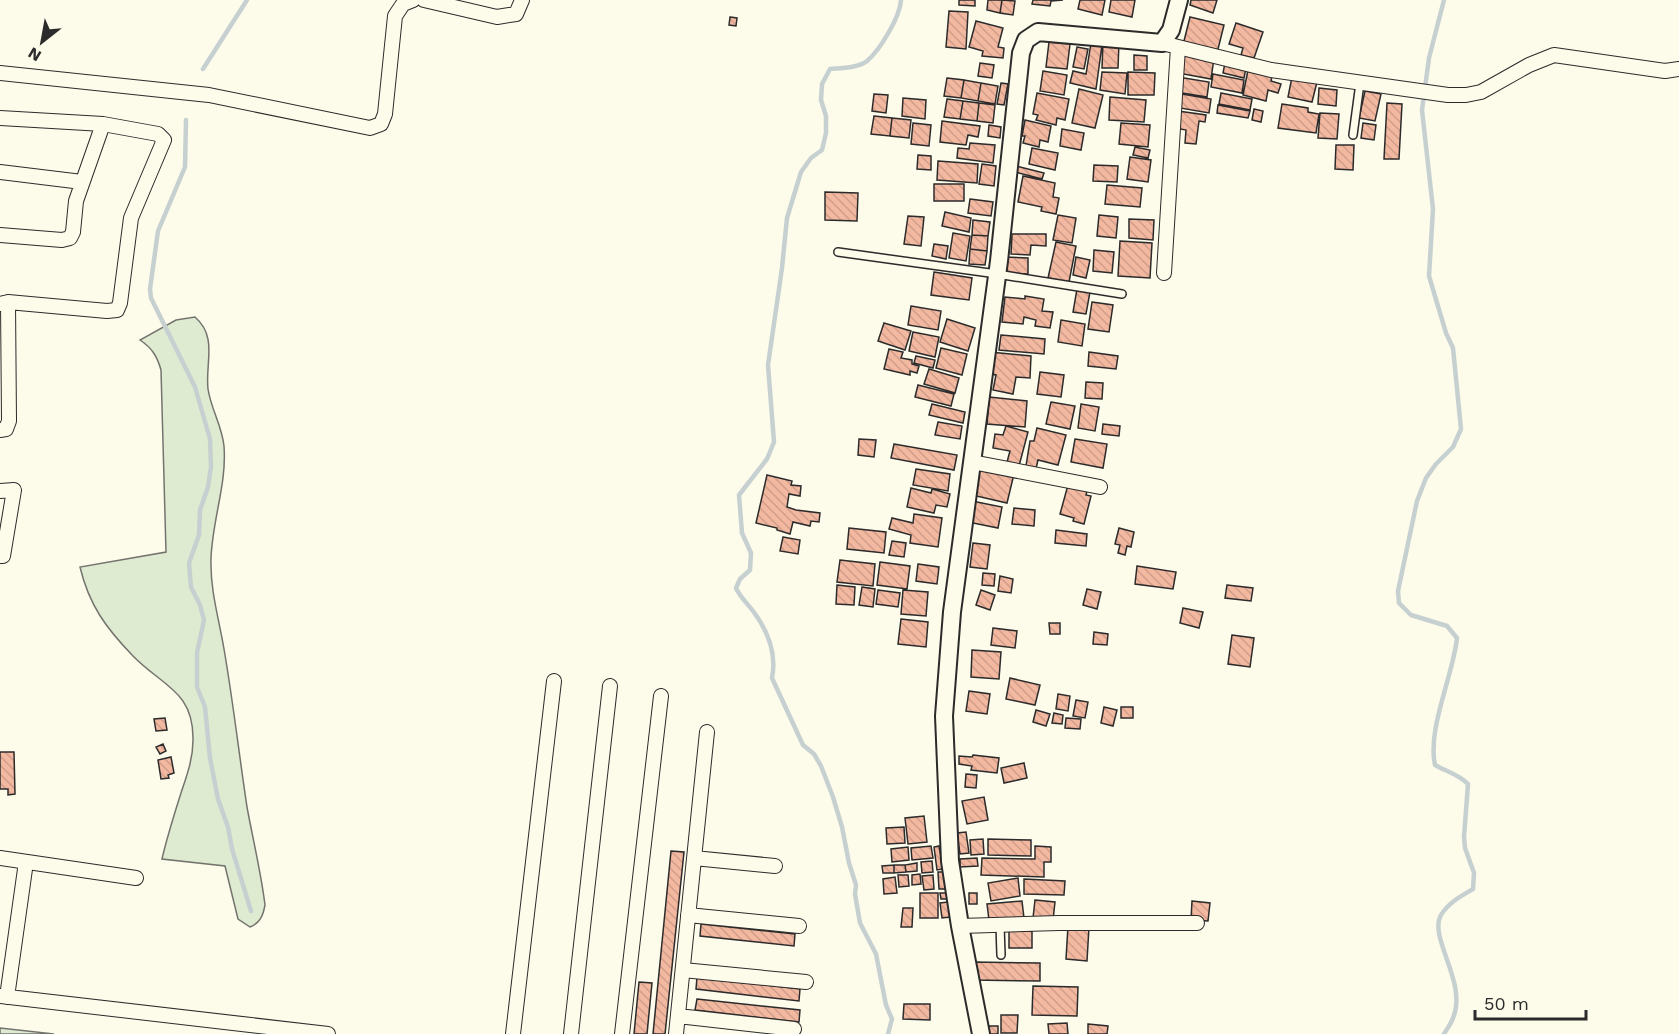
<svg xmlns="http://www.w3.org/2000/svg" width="1679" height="1034" font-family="'Work Sans',sans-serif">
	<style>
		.grass { fill: #deebd1; stroke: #74746e; stroke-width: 1.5 }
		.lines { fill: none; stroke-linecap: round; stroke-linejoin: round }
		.stream { stroke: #c7d0d0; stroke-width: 4.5 }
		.building { fill: url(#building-back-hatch); stroke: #2b2b2b; stroke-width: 1.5 }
		.service-casing { stroke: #2b2b2b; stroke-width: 10 }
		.minor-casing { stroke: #2b2b2b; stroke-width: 16 }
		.tertiary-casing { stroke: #2b2b2b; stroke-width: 20 }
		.service { stroke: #fdfbea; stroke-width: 7 }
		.minor { stroke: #fdfbea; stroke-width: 14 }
		.tertiary { stroke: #fdfbea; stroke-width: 16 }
	</style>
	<defs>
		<pattern id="building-back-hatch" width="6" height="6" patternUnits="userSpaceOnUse" patternTransform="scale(1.5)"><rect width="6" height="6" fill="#f2b8a0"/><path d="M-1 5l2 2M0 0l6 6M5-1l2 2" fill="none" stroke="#d09e8a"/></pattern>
	</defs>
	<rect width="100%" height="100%" fill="#fdfbea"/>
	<path class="grass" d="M195,317C218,337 205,363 208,389C211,409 222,426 224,446C227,484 212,521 211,559C210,590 219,619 224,649C233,701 239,754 247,807C253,840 261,872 265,905C263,916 260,923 250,927L238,919L225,866L162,859C167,837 174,815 181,793C187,775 193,759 193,740C194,691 162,686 133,656C106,628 89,605 80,567L166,552L161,370C157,356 152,348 140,340L176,320Z
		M0,1028L54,1034H0Z"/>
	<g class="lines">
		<path class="stream" d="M203,69L247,0
			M186,120L185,167L158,231L150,289L151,298L195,387L210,439L211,467L208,487L200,510L199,535L189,563L191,587L200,605L204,620L197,653V687L205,707L210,758L218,799L228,827L232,849L251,911
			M888,1034L892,1019L886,1005L876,954L860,923L855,894L856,885L849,863L842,827L833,797L821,766L814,754L803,745L772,678C777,653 768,631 753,611C747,603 740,597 736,588L740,579L750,570L751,553L742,533L739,495L767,459L774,442L768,365L782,268L787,218L801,172L811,158L822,150L826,133V116L821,100L822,84L830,69C841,68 858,68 867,61C880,50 900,17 901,0
			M1444,1034C1447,1029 1451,1024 1453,1018C1468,982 1428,938 1441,915C1448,903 1461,896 1473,889L1474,873L1465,848L1464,837L1468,784C1458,774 1447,772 1435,765C1427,729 1453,676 1457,638L1447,626L1411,615L1399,603L1398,591L1417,501L1426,478L1436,464L1453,447L1461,429L1453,348L1446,333L1429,276L1433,209L1422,110L1429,58L1444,0"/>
	</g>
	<path class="building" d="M959,0H975V6L959,5Z
		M988,0H1002L1000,13L987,10Z
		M1002,0L1015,1L1013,15L1000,13Z
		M1033,0H1063L1051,1L1050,6L1032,4Z
		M1080,0H1105L1102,15L1078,9Z
		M1111,0H1135L1132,17L1109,12Z
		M1191,0H1217L1213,13L1190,5Z
		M949,11L968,12L966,49L946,47Z
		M730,17L737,18L736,26L729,25Z
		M1190,17L1224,25L1217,53L1183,45Z
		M976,21L1003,28L998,47L1004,48L1003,58L982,56L983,51L969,47Z
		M1236,23L1263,32L1254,58L1241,55L1243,48L1229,44Z
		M1049,42L1070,44L1067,69L1046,67Z
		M1103,42H1119L1118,68H1102Z
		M1091,43L1102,45L1096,89L1070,83L1073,71L1086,74Z
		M1077,47L1088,49L1084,69L1073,67Z
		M1182,52L1214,58L1211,79L1178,73Z
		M1134,55L1147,56V70H1134Z
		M980,63L994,65L992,78L978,76Z
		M1225,63L1246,68L1244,78L1223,73Z
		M1248,70L1272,76L1271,81L1281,84L1278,93L1268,90L1266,101L1243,95Z
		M1043,71L1067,75L1064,95L1040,91Z
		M1102,72L1127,73L1125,94L1100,90Z
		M1128,72L1155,73L1154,95H1128Z
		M1213,74L1244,80L1242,93L1211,87Z
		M1178,77L1209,82L1207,97L1176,92Z
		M1292,77L1317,82L1312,102L1288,97Z
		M947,78L964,80L961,98L944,96Z
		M964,80L981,83L978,101L961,98Z
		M981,83L998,86L995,104L978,101Z
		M1001,83L1008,84L1004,105L997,104Z
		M1319,88L1337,90L1336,106L1318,104Z
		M1079,89L1103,95L1095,128L1072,123Z
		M1365,91L1381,94L1375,121L1359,118Z
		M1037,93L1069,99L1065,120L1057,118L1056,125L1036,120L1038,115L1033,114Z
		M1221,93L1252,99L1250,110L1219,104Z
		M874,94L888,95L886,113L872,111Z
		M1182,94L1211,99L1209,113L1180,108Z
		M1110,97L1146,100L1144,122L1109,120Z
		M903,98L926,100L925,119L902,116Z
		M947,99L963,101L960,119L944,117Z
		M963,101L979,103L977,121L960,119Z
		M979,103L995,105L993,123L977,121Z
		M1387,103L1402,104L1399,159H1384Z
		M1282,104L1308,108V112L1319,114L1316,133L1278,128Z
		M1218,105L1250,111L1248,118L1217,113Z
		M1254,109L1263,111L1261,122L1252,120Z
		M1178,111L1206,115L1205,122L1199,121L1196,144L1185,143L1186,130L1175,128Z
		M1320,113L1339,114L1337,139L1318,138Z
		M874,116L892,118L890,136L871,134Z
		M892,118L911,120L909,138L890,136Z
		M1025,120L1051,126L1048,142L1040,140L1039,147L1023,143L1025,136H1022Z
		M942,121L980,126L978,137L968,135L966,145L940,142Z
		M913,123L931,125L929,146L911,144Z
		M1121,123L1150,125L1148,147L1119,144Z
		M1363,123L1376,125L1374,140L1361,138Z
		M989,125L1001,127L1000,138L988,136Z
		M1062,129L1084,133L1081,150L1060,146Z
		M970,143L995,145L993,163L957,158L958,148L969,149Z
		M1336,145H1354L1353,170L1335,169Z
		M1135,147L1150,150L1148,158L1133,155Z
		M1032,148L1058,153L1055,170L1029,164Z
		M918,155L931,156V170L917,169Z
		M1130,157L1151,160L1148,182L1127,179Z
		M938,161L978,164L977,183L937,180Z
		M982,164L996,166L994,186L979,184Z
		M1094,165L1118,166L1117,182L1093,181Z
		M1016,166L1044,173L1042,179L1015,172Z
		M1023,176L1055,183L1053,197L1059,198L1056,214L1041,211L1042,207L1018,202Z
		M934,184H964V201H934Z
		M1107,185L1142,188L1140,207L1105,204Z
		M825,192L858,193L857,221L825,220Z
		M970,199L993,202L991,216L968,213Z
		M945,212L971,218L969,232L942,226Z
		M1058,215L1076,218L1072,243L1053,240Z
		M1099,215L1118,217L1116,238L1097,236Z
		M908,216L924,217L921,246L904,244Z
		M1129,219L1154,220L1153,240L1129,238Z
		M973,220L990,222L988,236L972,235Z
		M953,233L970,236L966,261L949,258Z
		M1012,234H1046V246L1031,245L1030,255L1011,254Z
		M972,235L988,236L987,251L970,249Z
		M1120,241L1152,243L1150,278L1118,276Z
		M1056,242L1076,246L1069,282L1048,278Z
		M934,244L948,246L946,259L932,256Z
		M970,249L987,251L985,265L969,264Z
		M1094,250L1114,252L1112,273L1093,271Z
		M1004,257L1028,258V274L1003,273Z
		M1076,257L1090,260L1086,278L1073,275Z
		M934,272L972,278L969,300L931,295Z
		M1077,289L1090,292L1086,314L1073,312Z
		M1025,296L1044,299L1042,311L1053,312L1050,328L1035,326L1036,320L1024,317L1023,324L1002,322L1005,297L1025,299Z
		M1092,302L1113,305L1109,332L1088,329Z
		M911,306L941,311L938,330L908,325Z
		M947,319L975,328L968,351L940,342Z
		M1061,320L1085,324L1082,346L1058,342Z
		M884,323L911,331L905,350L878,341Z
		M913,332L939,337L935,357L909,351Z
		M1001,335L1045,339L1044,354L999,350Z
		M941,348L967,354L962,375L936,368Z
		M889,349L903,352L901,358L912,360V364L919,366L917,373L910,371V375L884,369Z
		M990,352L1031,356L1030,378L1016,377L1013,394L993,390L996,375L989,374Z
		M1089,352L1118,356L1116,369L1088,366Z
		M916,356L935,360L933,368L914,363Z
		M929,369L959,378L955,393L924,384Z
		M1040,372L1064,375L1061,397L1037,394Z
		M1086,382L1103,383L1102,399L1085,398Z
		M918,385L954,394L951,406L915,397Z
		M989,397L1027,401L1025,427L987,424Z
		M1051,402L1075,406L1070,429L1046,424Z
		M932,404L965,412L963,423L929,415Z
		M1081,404L1099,407L1095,431L1078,428Z
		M938,422L962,426L960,439L935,435Z
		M1103,424L1120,426L1119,436L1102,434Z
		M1006,426L1028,432L1019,466L1007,462L1010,451L993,448L995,434L1003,435Z
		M1037,428L1066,435L1058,465L1038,460L1035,473L1025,472L1030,441H1034Z
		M859,439L876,440L874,457L858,455Z
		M1075,439L1107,444L1103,468L1071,462Z
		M894,444L957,455L954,470L891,458Z
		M979,466L1014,474L1007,503L972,495Z
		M916,469L950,474L948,491L913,485Z
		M767,475L792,481L791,485L801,486L800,496L789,494L787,507L796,510L820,513L819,522L811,521L810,526L793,522L790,534L777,530V528L756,523Z
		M1068,485L1087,491L1086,495L1091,496L1084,524L1073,521L1074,518L1060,514Z
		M911,488L931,493L932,489L950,494L947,507L936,505L934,513L907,507Z
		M972,501L1002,507L998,528L968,522Z
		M1014,508L1035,510L1034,526L1012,524Z
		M914,514L942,518L938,547L910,543L911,535L889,529L892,518L913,523Z
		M849,528L886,532L884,553L847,549Z
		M1119,528L1134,532L1131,547L1127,546L1125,555L1118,553L1120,545L1115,544Z
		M1056,530L1087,534L1086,546L1055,543Z
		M783,537L800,540L798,554L780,551Z
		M892,541L906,543L904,557L889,555Z
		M973,543L990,545L987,569L970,567Z
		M840,560L875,564L873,586L837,582Z
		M880,562L910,566L907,589L877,585Z
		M918,564L939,567L937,584L916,581Z
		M1137,566L1176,572L1173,589L1135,584Z
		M983,573L995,574L994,586L982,585Z
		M1000,576L1013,579L1011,593L998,591Z
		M837,585L855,587L854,605L836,604Z
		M1227,585L1253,588L1251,601L1225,598Z
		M862,587L875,589L873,607L859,605Z
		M1087,589L1101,592L1097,609L1083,605Z
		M878,590L900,593L898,607L876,604Z
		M903,590L928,592L926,616L901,614Z
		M981,590L995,595L990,610L976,605Z
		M1183,608L1203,612L1199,628L1180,623Z
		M901,619L928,622L926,647L898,644Z
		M1049,623H1060V634H1050Z
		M993,628L1017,631L1015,648L991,645Z
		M1094,632L1108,634L1107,645L1093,644Z
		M1232,635L1254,638L1250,667L1228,664Z
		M972,650L1001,652L999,679L971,677Z
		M1010,678L1040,685L1035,705L1006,699Z
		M969,691L990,694L987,714L966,711Z
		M1058,694L1070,696L1068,711L1056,709Z
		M1076,700L1088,702L1085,718L1073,716Z
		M1104,707L1117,710L1113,726L1101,723Z
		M1121,707H1133V718H1121Z
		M1036,710L1050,714L1046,726L1033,722Z
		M1054,713L1063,715L1062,724L1052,723Z
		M165,718L167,730L156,731L154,719Z
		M1066,718L1081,719L1080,729L1065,728Z
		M163,744L166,751L160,754L156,747Z
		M0,752H14L15,794L8,795V789H0Z
		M973,755L999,758L997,773L971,770L972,766L959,764V756L972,757Z
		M171,757L174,773L168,775L169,778L161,779L158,760Z
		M1024,763L1027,778L1004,783L1001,768Z
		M966,774L977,775L976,788L965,787Z
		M984,797L988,820L967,824L962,801Z
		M924,816L927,842L908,844L905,818Z
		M904,827L905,843L887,844L886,828Z
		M966,832L969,853L960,854L957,833Z
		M983,839L984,854L971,855L970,840Z
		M988,839L1031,840V856L988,855Z
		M931,846L933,858L912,860L911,848Z
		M939,846L943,869L937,870L934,847Z
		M1035,846L1051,847V862H1044V877L981,875L982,858L1035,859Z
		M908,847L909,860L892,862L891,849Z
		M671,851L684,852L665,1034H653Z
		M977,858L978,866L960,867V859Z
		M932,861L933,872L922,873L921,862Z
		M917,863V871L906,872L905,865Z
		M894,865H905L906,872L894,873Z
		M894,865V873H883L882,866Z
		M938,872H945V889H939Z
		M920,874L921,884L912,885V875Z
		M898,875H908L909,886L899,887Z
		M933,875L934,889L924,890L922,876Z
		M895,877L897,893L884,894L883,879Z
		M1018,878L1020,896L991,901L988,883Z
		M1024,879L1065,881L1064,895L1024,894Z
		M920,893H938V918H920Z
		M940,893H946L947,899H941Z
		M969,893H977V904H969Z
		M1035,900L1055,902L1053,920L1033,918Z
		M1022,901L1024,918L989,920L987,904Z
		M1192,901L1210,903L1208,921L1191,920Z
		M948,902L950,917L942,918L940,903Z
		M903,908H913L912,927H901Z
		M701,924L795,934L794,946L700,936Z
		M1068,926L1089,927L1087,961L1066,959Z
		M1009,930L1032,931V948H1009Z
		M974,962L1040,963V981L973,980Z
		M697,977L800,989L799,1001L696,989Z
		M639,982L652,983L647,1034H634Z
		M1033,986L1078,987L1077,1016L1032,1015Z
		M697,999L800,1010L799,1022L695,1010Z
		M904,1004H930V1020L903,1019Z
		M1001,1015H1018L1017,1033H1001Z
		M1067,1023L1068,1034H1049L1048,1024Z
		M1088,1024L1108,1026L1107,1034H1088Z
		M989,1026H998V1034H989Z"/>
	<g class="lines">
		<defs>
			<path id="service" d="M1353,135L1360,83
				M838,252L997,274L1122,294
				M1000,925L1001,955"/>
			<path id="minor" d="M424,0L497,17L516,14L522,0
				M1162,43L1271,70L1448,95H1466L1481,92L1529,65L1554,55L1665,71L1679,69
				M0,73L209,95L370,128L381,124L385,114L395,16L403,4L413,0
				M0,118L103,124L158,134L164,140L131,218L120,303L117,310L107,311L8,302L0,304
				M0,172L82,182
				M0,235L62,240L70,238L73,232L76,201L103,124
				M1164,273L1178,47
				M0,430L6,429L9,421L8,302
				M972,462L1100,487
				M0,491L14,490L3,556H0
				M0,858L136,878
				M694,858L775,866
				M688,915L799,926
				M960,926L1059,923H1197
				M683,970L806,982
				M0,996L328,1034
				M7,997L26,862
				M678,1016L794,1029
				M513,1034L554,681
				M571,1034L610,686
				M622,1034L661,696
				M676,1034L707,732"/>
			<path id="tertiary" d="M981,1034L960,926L950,861L944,716L952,612L999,261L1021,53L1026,40L1038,32L1162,43L1171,30L1179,0"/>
		</defs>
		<use href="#service" class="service-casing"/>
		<use href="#minor" class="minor-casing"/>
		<use href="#tertiary" class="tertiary-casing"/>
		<use href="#service" class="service"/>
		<use href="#minor" class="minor"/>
		<use href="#tertiary" class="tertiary"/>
	</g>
	<g transform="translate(42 42) rotate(211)" stroke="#fdfbea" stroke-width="4.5" paint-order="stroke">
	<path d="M0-4.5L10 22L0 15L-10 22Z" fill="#2b2b2b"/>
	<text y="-9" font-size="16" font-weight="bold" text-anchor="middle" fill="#2b2b2b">N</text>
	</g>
	<path d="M1475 1010v9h111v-9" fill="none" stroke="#2b2b2b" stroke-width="3"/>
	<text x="1484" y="1010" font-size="18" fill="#2b2b2b" stroke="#fdfbea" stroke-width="4.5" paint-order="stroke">50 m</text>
</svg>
